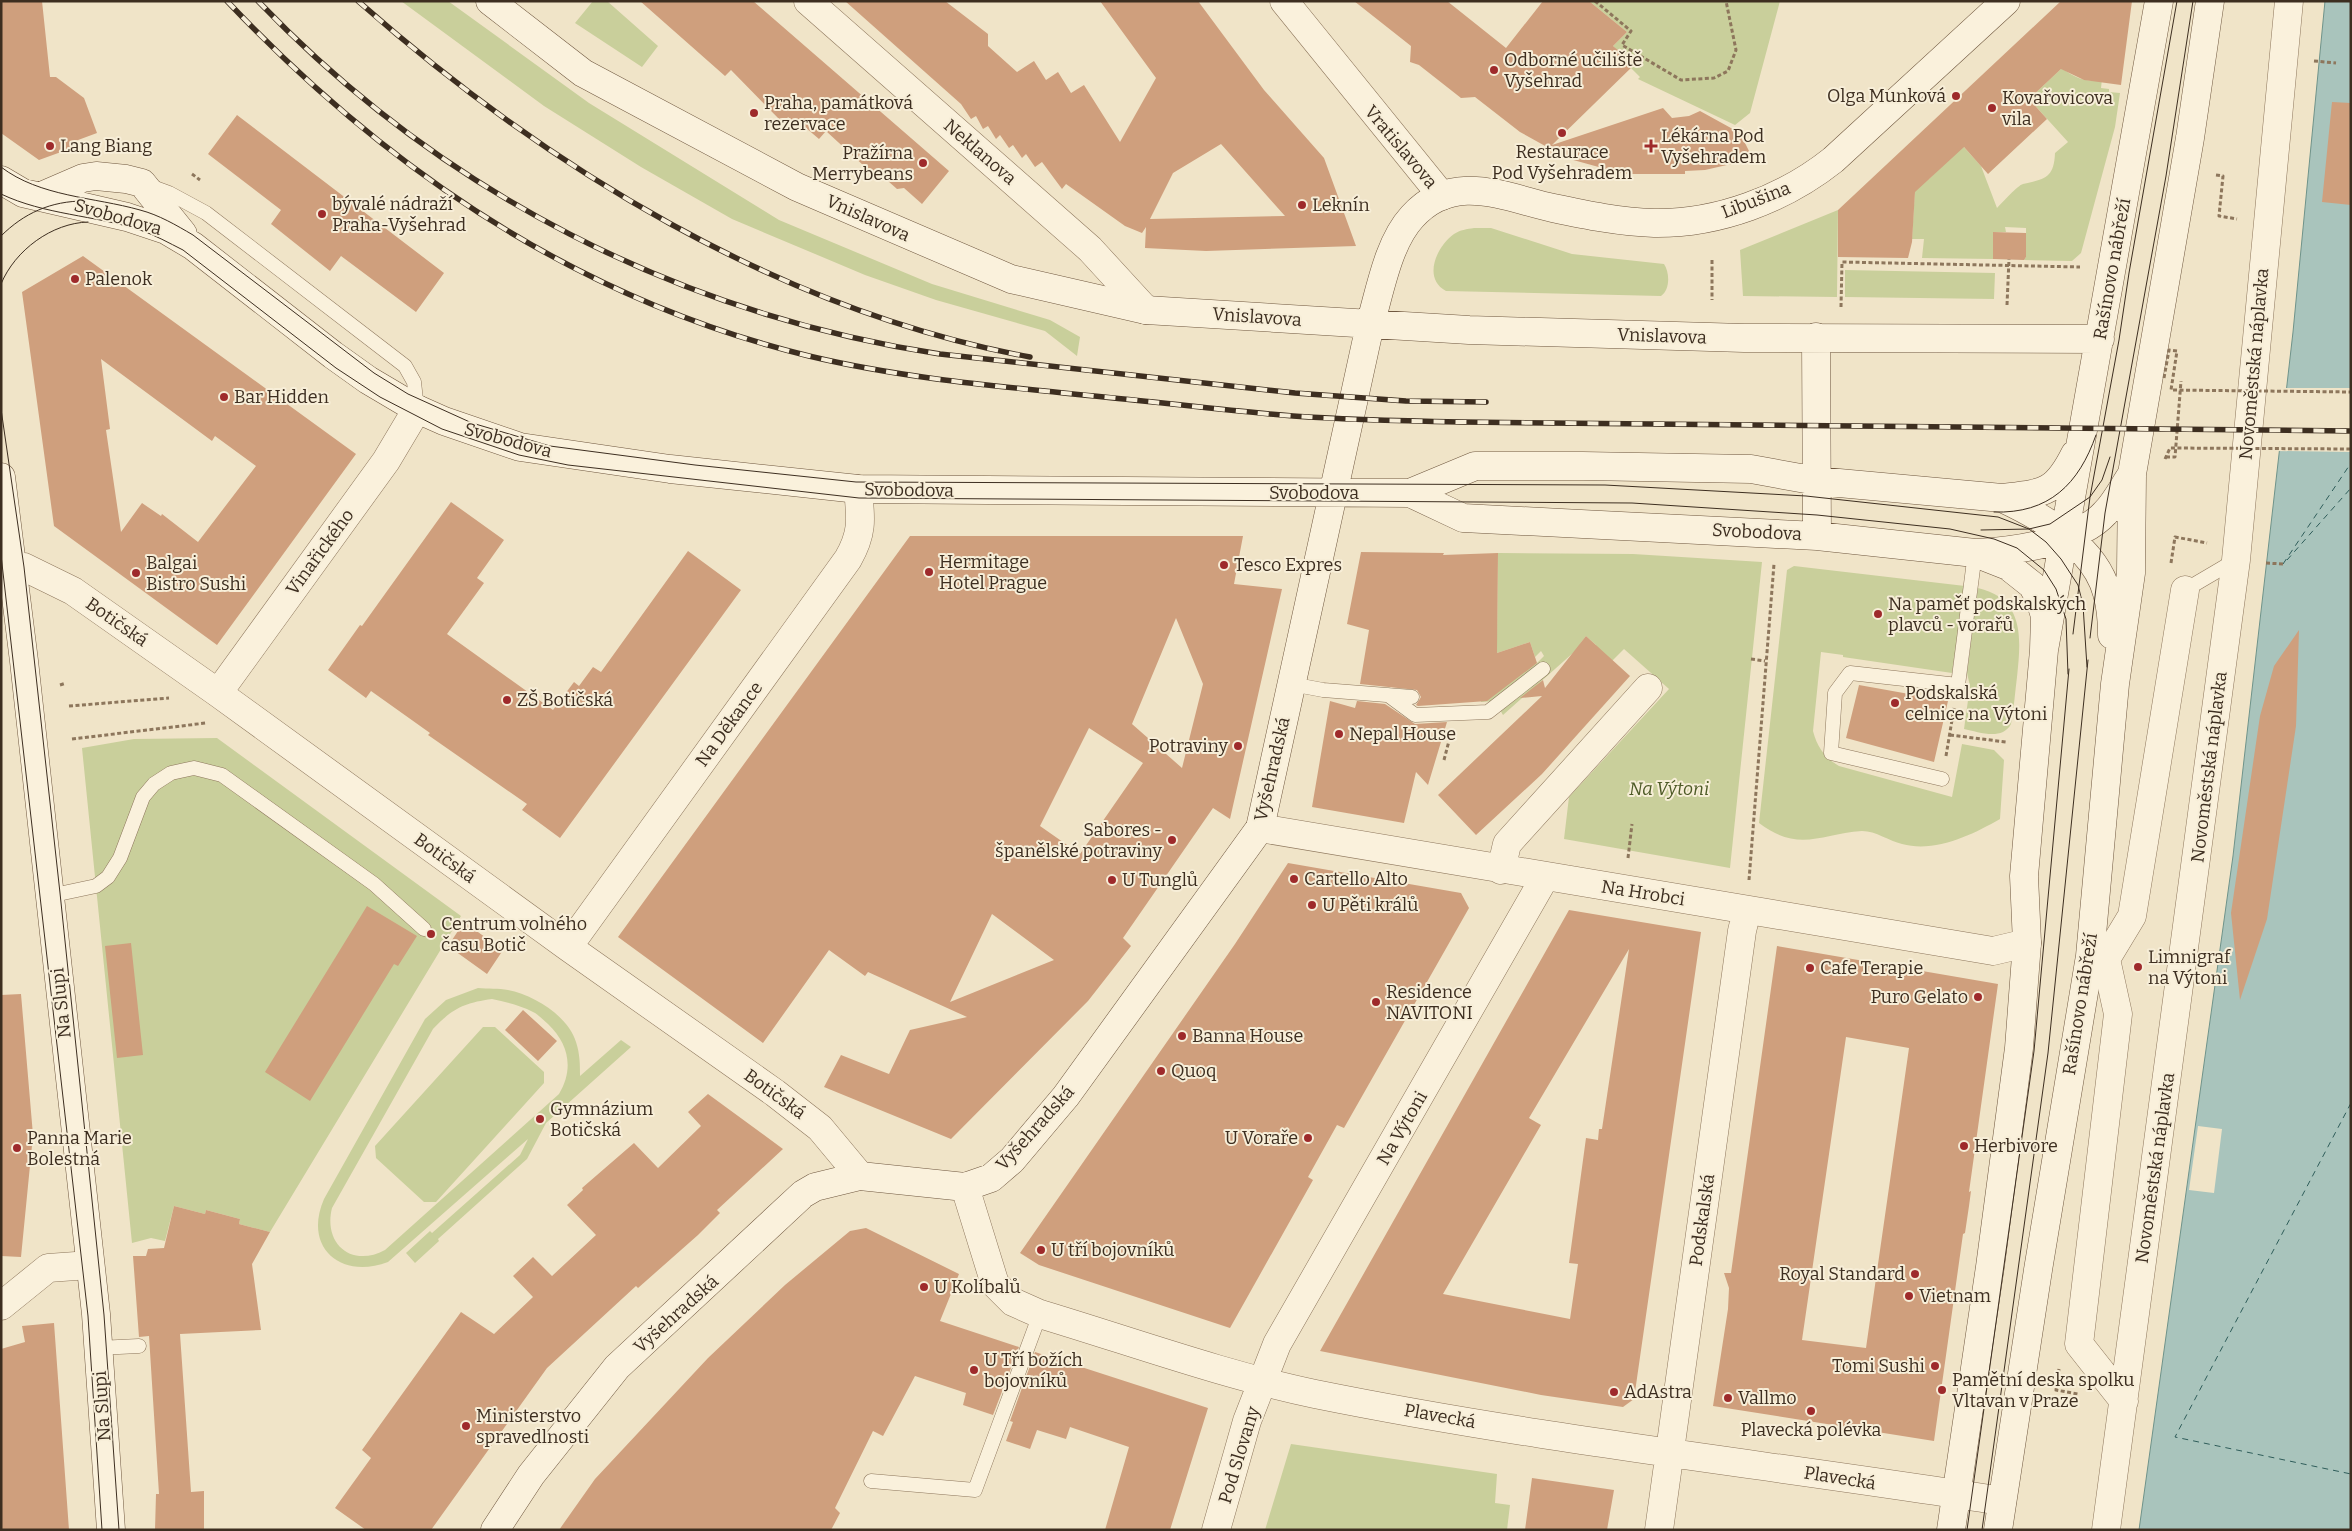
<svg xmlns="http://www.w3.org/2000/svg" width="2352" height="1531" font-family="Bitter,serif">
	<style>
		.green { fill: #c9cf9b; fill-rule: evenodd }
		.water { fill: #a9c4bc; stroke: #6f938a }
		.pier { fill: #f0e4c8 }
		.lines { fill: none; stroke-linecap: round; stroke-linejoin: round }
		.ferry { stroke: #2f5d5a; stroke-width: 1; stroke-dasharray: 6 5; stroke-linecap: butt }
		.building { fill: #cf9f7d; fill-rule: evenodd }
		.lane-casing { stroke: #8d765c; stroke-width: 15 }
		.street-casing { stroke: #8d765c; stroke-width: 29 }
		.secondary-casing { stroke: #6f573f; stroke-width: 29 }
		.path { stroke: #8d765c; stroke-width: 3; stroke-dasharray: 4 2.5; stroke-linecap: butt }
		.lane { stroke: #faf1dc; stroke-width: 14 }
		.street { stroke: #faf1dc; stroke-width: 28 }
		.secondary { stroke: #faf1dc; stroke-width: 28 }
		.tram { stroke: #3d2e20; stroke-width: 1 }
		.rail-casing { stroke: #3d2e20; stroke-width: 5.5 }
		.rail { stroke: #f7eed8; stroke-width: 4; stroke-dasharray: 11; stroke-linecap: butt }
		.path-bridge { stroke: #8d765c; stroke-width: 3; stroke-dasharray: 4 2.5; stroke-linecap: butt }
		.poi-dot { fill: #9e2a2b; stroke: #f7eed8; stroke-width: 2 }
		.labels { text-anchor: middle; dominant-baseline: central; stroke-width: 4; stroke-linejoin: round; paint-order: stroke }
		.poi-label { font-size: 18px; fill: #3d2e20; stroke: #f7eed8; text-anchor: start }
		.street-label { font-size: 18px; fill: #3d2e20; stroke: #f7eed8 }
		.park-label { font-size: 18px; font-style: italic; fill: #4d5a26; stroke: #f7eed8 }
	</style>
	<rect width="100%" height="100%" fill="#f0e4c8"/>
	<path class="green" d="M401,1H448L589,103L779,220L932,284L1050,320L1080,337L1077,356L1045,331L936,300L865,275L732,219L641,167L544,106Z
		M593,1H607L658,46L642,67L575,23Z
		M1589,1H1780L1750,113L1735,125L1638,79L1640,77L1631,68L1634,64L1613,46L1627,32Z
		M2062,68C2075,78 2086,83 2102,79L2101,88L2109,89V92L2120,93L2115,127L2081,253L2072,261L2024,260L2026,257V228L2005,227L2006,232H1993V259L1922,258L1924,239H1912L1915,189L1930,178L1962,145L1981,166L1997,208C2002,203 2018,185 2023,184C2044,179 2054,179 2055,153L2068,142L2029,99Z
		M1838,210L1837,297L1743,296L1740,250Z
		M1474,228H1491L1572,254L1664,264C1670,273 1670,290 1661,296L1446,291C1422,278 1437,246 1454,234C1460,230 1467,229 1474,228Z
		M1845,270L1995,273L1994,299L1845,297Z
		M1498,553L1633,554L1762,562L1730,868L1564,839L1569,797L1669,689L1624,649L1608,665L1592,650L1596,645L1586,636L1580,644L1582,645L1503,715L1495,701L1481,702L1479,682L1537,663L1544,656L1541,651L1535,657L1530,642L1494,654V640L1497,638Z
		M1794,566L1965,586L1952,673L1843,657V655L1821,652L1813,731C1817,747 1825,758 1839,766L1952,797L1962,744L1994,750L2004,760L2000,819C1972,835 1935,853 1902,844C1889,841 1876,831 1862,831C1820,834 1799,853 1759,823L1787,570Z
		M1978,588C2025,599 2021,639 2017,677C2015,692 2014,708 2011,724C2002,741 1979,732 1964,729L1970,686L1967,673Z
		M217,738L461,916L270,1232L239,1224L240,1219L206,1210L205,1214L174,1206L165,1241L151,1238L132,1243L82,748L134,739Z
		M478,988C487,989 499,988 508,990C534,995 568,1016 576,1042C580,1054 580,1065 580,1076L621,1040L631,1047L546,1123L527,1159L438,1239L439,1241L415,1263L406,1253L430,1231L432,1233L520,1155L528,1139L388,1262C340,1280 303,1247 324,1199L425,1019L446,1000ZM492,999C506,1002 520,1005 533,1012C538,1014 543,1020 548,1024C569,1044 574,1069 559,1094L385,1250C352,1268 323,1244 332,1208L433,1029C453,1008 464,1003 492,999Z
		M483,1027H495L544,1072V1083L436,1202H424L376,1158L375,1146Z
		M1291,1444L1497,1474L1495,1503L1510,1505L1507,1530H1265Z"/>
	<path class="water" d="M2325,1H2351V1530H2139L2233,856L2293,332Z"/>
	<path class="pier" d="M2284,388H2351V452L2277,451Z
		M2198,1126L2222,1129L2214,1193L2189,1190Z"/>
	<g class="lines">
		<path class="ferry" d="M2287,560L2351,488
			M2283,564L2351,463
			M2351,1103L2175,1437L2351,1474"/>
	</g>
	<path class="building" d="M1,1H42L50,77H56L84,98L97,133L70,143L72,148L39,160L1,133Z
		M640,1H753L949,171L922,204L904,188L897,189L879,173L876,177L826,131L819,139L806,128L804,131L788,117L785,122L781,118L779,119L731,70L725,76Z
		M845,1H945L988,34V46L1017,72L1034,61L1046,80L1058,72L1071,93L1084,85L1120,142L1156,78L1100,1H1198L1264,90L1324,158L1356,246L1206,251L1145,248L1146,227L1142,233L1125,226L1066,184L1062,189L1042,162L1035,167L1026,154L1022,158L1013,145L1009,148L1000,135L996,139L988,126L983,129L976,116L971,119L961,104ZM1221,144L1285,216L1150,219L1173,173Z
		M1354,1H1447L1506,48L1543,1H1589L1627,32L1613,46L1635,64L1552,145L1663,108L1672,118L1689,116L1700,111L1740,133L1753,159L1705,170L1685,171V174H1624L1537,150L1547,147L1520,132L1475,97L1461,98L1419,65L1410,62L1411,46Z
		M2061,1H2132L2121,85L2084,80L2061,69L2029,99L2047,119L1988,174L1964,147L1915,192L1912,242L1908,258L1838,257V210Z
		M2332,102L2351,103V205L2322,202Z
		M237,115L444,273L416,312L341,256L330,271L271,224L281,210L208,154Z
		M1993,232L2026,233V257L2024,260L1993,259Z
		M83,256L356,454L217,645L54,526L22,292ZM101,359L212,441L215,436L256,466L198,542L162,514L161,516L142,503L121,532L106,430L110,429Z
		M451,502L504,540L477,578L484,583L447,634L553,710L574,682L579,686L593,667L601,672L688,551L741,590L560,838L522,810L527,804L428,735L430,733L371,691L366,698L328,670L360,625L362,626Z
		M910,536H1243L1234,584L1282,589L1230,819L1213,808L1123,938L1131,946L1088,1001L951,1139L824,1087L841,1055L889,1074L910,1030L967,1017L868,972L865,976L829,950L763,1043L618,937ZM1176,618L1203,684L1182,768L1132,724ZM1089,728L1143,763L1080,854L1040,826ZM992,914L1054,960L950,1002Z
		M1361,552L1444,553L1443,555L1498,553L1497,653L1530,642L1537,663L1487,701L1418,706L1416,705L1421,697L1417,690L1360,684L1369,630L1347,624Z
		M2299,630L2296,726L2267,919L2240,1000L2231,913L2260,716L2274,666Z
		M1586,636L1630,676L1542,774L1476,835L1438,795L1542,696L1520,698L1543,680L1545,688Z
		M1859,685L1948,701L1934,762L1846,738Z
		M1330,701L1355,708L1357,701L1385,704L1415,724L1447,722L1428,785L1416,772L1404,823L1312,807Z
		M1288,863L1461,893L1469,908L1344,1128L1337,1125L1308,1177L1313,1180L1230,1328L1039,1265L1020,1253L1235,944Z
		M367,906L417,936L398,966L394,964L310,1101L265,1072Z
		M1569,910L1701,932L1634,1399L1623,1407L1541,1395L1320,1351ZM1629,949L1602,1129H1599L1598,1140L1586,1138L1569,1263L1578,1264L1570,1319L1443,1294L1541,1125L1529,1118Z
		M464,922L503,950L487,974L448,946Z
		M131,943L143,1055L117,1058L105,946Z
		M1777,946L1998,984L1969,1192L1971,1191L1969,1206L1965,1233L1963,1234L1934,1441L1713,1406L1728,1309L1729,1288L1724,1273H1731ZM1846,1037L1909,1048L1866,1348L1802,1340Z
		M21,994L33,1135L21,1257L1,1256V995Z
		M523,1010L557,1041L538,1061L505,1030Z
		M708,1094L783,1149L717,1210L720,1213L698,1235L638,1288L636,1286L547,1368L431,1530H366L335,1508L371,1458L362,1450L461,1312L494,1334L533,1297L513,1276L533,1257L552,1276L596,1235L567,1205L583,1190L582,1188L634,1143L658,1168L701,1126L688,1112Z
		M174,1206L205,1214L206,1210L240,1219L239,1224L270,1232L252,1264L261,1330L180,1334L191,1492L204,1491V1530H155L156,1494H159L149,1336L139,1337L133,1256H146L148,1249L164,1248Z
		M866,1228L959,1274L940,1321L1019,1347L993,1415L963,1405L966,1393L915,1376L883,1436L873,1431L835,1508L840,1513L831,1530H559L595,1479L708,1358L785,1285L850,1231Z
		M54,1323L69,1530H1V1349L25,1342L22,1326Z
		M1035,1352L1208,1408L1170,1530H1105L1129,1447L1070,1427L1066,1439L1037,1430L1030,1449L1006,1441L1013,1422L1010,1421Z
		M1532,1478L1614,1490L1607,1530H1525Z"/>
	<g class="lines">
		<defs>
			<path id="lane" d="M150,186L169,193L206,213L405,366L414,382L417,409
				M2185,590L2236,560
				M1291,684L1323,690L1412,697
				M1388,695L1415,715L1488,712L1543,669
				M1942,779L1831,753L1835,693L1850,673L1958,685L1975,553
				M49,896L96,886L108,877L120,858L143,797L154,784L171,773L194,768L222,775L374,884L424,929
				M98,1348L139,1346
				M871,1481L975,1490L1040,1314"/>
			<path id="street" d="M808,1L1090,249L1146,310
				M1284,1L1442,196
				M13,567H24L73,591L218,693L568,947L775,1093L820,1128L860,1176
				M218,693L386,461L417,409
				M1260,828L1993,951L2027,943
				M1501,870L1507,844L1648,688
				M568,947L848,559C863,533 861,519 858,489
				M965,1187L995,1284L1013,1302L1040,1314C1130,1341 1224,1375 1315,1394C1542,1440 1773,1465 2002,1501
				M1,1306L48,1268L90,1265
				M2124,1401L2079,1344L2118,1014L2106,959L2132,916L2185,590
				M1216,1530L1247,1421L1277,1344L1545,877
				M1659,1530L1742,931L1747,910
				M2106,1530L2236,560L2289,1"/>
			<path id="secondary" d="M490,1L583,73L797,187L1011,279L1146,310L1469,330L1744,338L2100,339
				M1,180L23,193L127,217L166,230L193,246L333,355L368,380L417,409L444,421L520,447L670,469L858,489L1410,493L1463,518L1817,536L1975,553L2008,566L2032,585L2039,597L2045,616L2044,650
				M39,197L83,178L96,176L126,179L142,183L183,234
				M1816,337L1817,536
				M1,477L24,661L96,1314L111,1530
				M1410,493L1475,466H1583L1751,469L1817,481L2002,498C2044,493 2055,494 2075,454
				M2002,498C2043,517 2095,547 2107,593C2111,607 2112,621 2112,635
				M1977,553C2015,551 2079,542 2105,513C2116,502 2123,487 2132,474
				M495,1530L531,1475L617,1367L803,1194L815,1187L860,1176L965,1187L991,1178L1012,1160L1066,1096L1260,828L1370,325C1380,291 1388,243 1412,217C1453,171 1504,197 1553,208C1586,215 1620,222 1654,223C1718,224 1784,199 1833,160L2006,1
				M1951,1530L1990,1267L2019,1048L2027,943L2024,876L2044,650L2159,1
				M1998,1530L2038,1270L2090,956L2115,684L2131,573L2132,474L2190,138L2210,1"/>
		</defs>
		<use href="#lane" class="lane-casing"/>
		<use href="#street" class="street-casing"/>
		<use href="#secondary" class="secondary-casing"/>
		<path class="path" d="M1595,1L1631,31L1622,45L1681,80L1714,78L1728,71L1736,50L1726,1
			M2314,61L2336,63
			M192,174L200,180
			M2216,175L2223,176L2219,216L2237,219
			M1712,260V300
			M2007,305L2009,259
			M1841,307L1842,262L2080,267
			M2166,457H2175L2181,381
			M2171,563L2175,537L2207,543
			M2266,563L2283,564
			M1751,659L1765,661
			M60,685L66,683
			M69,706L169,698
			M1950,735L2006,742
			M72,739L206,723
			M1946,756L1954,708
			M1444,760L1450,737
			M1628,858L1632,824
			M1749,880L1774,564
			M2059,1369L2056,1390L2078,1394"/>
		<use href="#lane" class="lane"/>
		<use href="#street" class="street"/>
		<use href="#secondary" class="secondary"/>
		<path class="tram" d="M1,167C40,197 94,197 140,210C159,215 176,225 193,235L374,373L408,394L472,423L550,446L695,465L856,482L1605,485L1806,496L1998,517L2029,529L2046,542L2061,559L2078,585L2083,605L2087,667
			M1,194C45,215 94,215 140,230C155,235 169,243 183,250L336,368L380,397L442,429L519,455L568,465L859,498L1632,503L1817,515L1950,529L1994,539L2017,548L2044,570L2056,589L2066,619L2068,674
			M1,236C24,213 51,201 84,201
			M1,284C15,250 52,223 88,222
			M1,409L24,567L60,893L104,1315L119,1530
			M1994,512C2049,514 2079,484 2096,435
			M1981,530L2029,529L2050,524L2090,497L2102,480L2110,457
			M1,555L88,1316L102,1530
			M2073,634L2090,497L2119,340L2129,273L2177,1
			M2090,638L2105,513L2166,176L2193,1
			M1967,1530L2034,1051L2069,669
			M1982,1530L2048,1053L2088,660"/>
		<defs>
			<path id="rail" d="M227,1C388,171 579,300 809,356C905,379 1006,387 1104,397C1167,403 1230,411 1293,416C1349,420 1406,421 1462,422L2351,431
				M258,1C441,192 679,314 940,354L1295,393L1406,401L1486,402
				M358,1C546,167 780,311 1030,357"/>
		</defs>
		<use href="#rail" class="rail-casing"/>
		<use href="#rail" class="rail"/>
		<path class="path-bridge" d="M2164,378L2169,350L2177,351L2171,390L2351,392
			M2165,459L2170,448L2351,449"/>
	</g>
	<g class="poi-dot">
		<circle cx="1494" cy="70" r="5"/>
		<circle cx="1956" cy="96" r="5"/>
		<circle cx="1992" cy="108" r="5"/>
		<circle cx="754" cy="113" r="5"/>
		<circle cx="1562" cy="133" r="5"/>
		<circle cx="50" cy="146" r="5"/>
		<path d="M1648.5 138.5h5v5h5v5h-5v5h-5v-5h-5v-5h5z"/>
		<circle cx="923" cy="163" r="5"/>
		<circle cx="1302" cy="205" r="5"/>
		<circle cx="322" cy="214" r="5"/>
		<circle cx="75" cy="279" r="5"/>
		<circle cx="224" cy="397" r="5"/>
		<circle cx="1224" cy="565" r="5"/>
		<circle cx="929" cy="572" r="5"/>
		<circle cx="136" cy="573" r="5"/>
		<circle cx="1878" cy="614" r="5"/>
		<circle cx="507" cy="700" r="5"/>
		<circle cx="1895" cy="703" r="5"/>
		<circle cx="1339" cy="734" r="5"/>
		<circle cx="1238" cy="746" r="5"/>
		<circle cx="1172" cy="840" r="5"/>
		<circle cx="1294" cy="879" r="5"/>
		<circle cx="1112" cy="880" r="5"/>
		<circle cx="1312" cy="905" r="5"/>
		<circle cx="431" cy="934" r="5"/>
		<circle cx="2138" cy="967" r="5"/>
		<circle cx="1810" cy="968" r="5"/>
		<circle cx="1978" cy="997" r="5"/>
		<circle cx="1376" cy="1002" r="5"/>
		<circle cx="1182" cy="1036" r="5"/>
		<circle cx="1161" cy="1071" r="5"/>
		<circle cx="540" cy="1119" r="5"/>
		<circle cx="1308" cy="1138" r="5"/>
		<circle cx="1964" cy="1146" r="5"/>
		<circle cx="17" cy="1148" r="5"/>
		<circle cx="1041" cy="1250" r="5"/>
		<circle cx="1915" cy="1274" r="5"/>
		<circle cx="924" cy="1287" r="5"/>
		<circle cx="1909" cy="1296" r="5"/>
		<circle cx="1935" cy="1366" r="5"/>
		<circle cx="974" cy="1370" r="5"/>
		<circle cx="1942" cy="1390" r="5"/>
		<circle cx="1614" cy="1392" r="5"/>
		<circle cx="1728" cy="1398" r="5"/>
		<circle cx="1811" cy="1411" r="5"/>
		<circle cx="466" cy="1426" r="5"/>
	</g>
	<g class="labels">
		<g class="poi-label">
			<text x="1504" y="60">Odborné učiliště<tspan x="1504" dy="21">Vyšehrad</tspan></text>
			<text x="1946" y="96" text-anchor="end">Olga Munková</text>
			<text x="2002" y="98">Kovařovicova<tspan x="2002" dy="21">vila</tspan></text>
			<text x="764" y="103">Praha, památková<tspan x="764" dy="21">rezervace</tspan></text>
			<text x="1661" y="136">Lékárna Pod<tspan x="1661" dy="21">Vyšehradem</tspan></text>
			<text x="60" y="146">Lang Biang</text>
			<text x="1562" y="152" text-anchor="middle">Restaurace<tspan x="1562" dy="21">Pod Vyšehradem</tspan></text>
			<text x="913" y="153" text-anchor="end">Pražírna<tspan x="913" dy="21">Merrybeans</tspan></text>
			<text x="332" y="204">bývalé nádraží<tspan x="332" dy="21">Praha-Vyšehrad</tspan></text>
			<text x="1312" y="205">Leknín</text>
			<text x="85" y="279">Palenok</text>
			<text x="234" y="397">Bar Hidden</text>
			<text x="939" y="562">Hermitage<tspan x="939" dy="21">Hotel Prague</tspan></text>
			<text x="146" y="563">Balgai<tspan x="146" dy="21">Bistro Sushi</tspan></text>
			<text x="1234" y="565">Tesco Expres</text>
			<text x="1888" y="604">Na paměť podskalských<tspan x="1888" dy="21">plavců - vorařů</tspan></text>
			<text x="1905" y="693">Podskalská<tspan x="1905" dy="21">celnice na Výtoni</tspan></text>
			<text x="517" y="700">ZŠ Botičská</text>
			<text x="1349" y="734">Nepal House</text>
			<text x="1228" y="746" text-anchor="end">Potraviny</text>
			<text x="1162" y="830" text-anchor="end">Sabores -<tspan x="1162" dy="21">španělské potraviny</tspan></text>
			<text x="1304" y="879">Cartello Alto</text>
			<text x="1122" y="880">U Tunglů</text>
			<text x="1322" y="905">U Pěti králů</text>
			<text x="441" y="924">Centrum volného<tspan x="441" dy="21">času Botič</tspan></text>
			<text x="2148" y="957">Limnigraf<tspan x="2148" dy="21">na Výtoni</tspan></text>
			<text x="1820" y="968">Cafe Terapie</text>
			<text x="1386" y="992">Residence<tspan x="1386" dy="21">NAVITONI</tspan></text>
			<text x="1968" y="997" text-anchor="end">Puro Gelato</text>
			<text x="1192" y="1036">Banna House</text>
			<text x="1171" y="1071">Quoq</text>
			<text x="550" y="1109">Gymnázium<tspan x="550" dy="21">Botičská</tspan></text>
			<text x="27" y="1138">Panna Marie<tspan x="27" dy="21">Bolestná</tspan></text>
			<text x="1298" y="1138" text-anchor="end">U Voraře</text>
			<text x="1974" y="1146">Herbivore</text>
			<text x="1051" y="1250">U tří bojovníků</text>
			<text x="1905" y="1274" text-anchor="end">Royal Standard</text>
			<text x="934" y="1287">U Kolíbalů</text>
			<text x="1919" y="1296">Vietnam</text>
			<text x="984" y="1360">U Tří božích<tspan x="984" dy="21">bojovníků</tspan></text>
			<text x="1925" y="1366" text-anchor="end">Tomi Sushi</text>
			<text x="1952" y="1380">Pamětní deska spolku<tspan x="1952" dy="21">Vltavan v Praze</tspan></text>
			<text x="1624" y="1392">AdAstra</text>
			<text x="1738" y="1398">Vallmo</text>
			<text x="476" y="1416">Ministerstvo<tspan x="476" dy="21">spravedlnosti</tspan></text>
			<text x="1811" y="1430" text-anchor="middle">Plavecká polévka</text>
		</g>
		<g class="street-label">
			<text transform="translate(1401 147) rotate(50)">Vratislavova</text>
			<text transform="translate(980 152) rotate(41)">Neklanova</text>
			<text transform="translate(1756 200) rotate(-21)">Libušina</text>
			<text transform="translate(118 217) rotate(16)">Svobodova</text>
			<text transform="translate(868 218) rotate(24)">Vnislavova</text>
			<text transform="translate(2112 269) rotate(-80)">Rašínovo nábřeží</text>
			<text transform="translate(1257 317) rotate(4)">Vnislavova</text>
			<text transform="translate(1662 336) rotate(2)">Vnislavova</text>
			<text transform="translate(2254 364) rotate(-85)">Novoměstská náplavka</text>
			<text transform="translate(508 440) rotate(15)">Svobodova</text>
			<text transform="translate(909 490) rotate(1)">Svobodova</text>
			<text x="1314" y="493">Svobodova</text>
			<text transform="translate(1757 532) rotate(3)">Svobodova</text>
			<text transform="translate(320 552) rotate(-54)">Vinařického</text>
			<text transform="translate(117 622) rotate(35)">Botičská</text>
			<text transform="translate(729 724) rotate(-54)">Na Děkance</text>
			<text transform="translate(2209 767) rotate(-83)">Novoměstská náplavka</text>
			<text transform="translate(1272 769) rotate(-77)">Vyšehradská</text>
			<text transform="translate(445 858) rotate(36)">Botičská</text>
			<text transform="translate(1643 893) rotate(9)">Na Hrobci</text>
			<text transform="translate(61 1003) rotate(-96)">Na Slupi</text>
			<text transform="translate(2080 1004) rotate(-81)">Rašínovo nábřeží</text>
			<text transform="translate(775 1094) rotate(36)">Botičská</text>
			<text transform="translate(1035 1128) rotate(-48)">Vyšehradská</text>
			<text transform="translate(1402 1128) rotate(-60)">Na Výtoni</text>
			<text transform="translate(2155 1168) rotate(-82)">Novoměstská náplavka</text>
			<text transform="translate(1702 1220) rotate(-82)">Podskalská</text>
			<text transform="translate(676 1314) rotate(-42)">Vyšehradská</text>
			<text transform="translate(102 1406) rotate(-94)">Na Slupi</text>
			<text transform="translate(1440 1416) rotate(10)">Plavecká</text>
			<text transform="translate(1239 1455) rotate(-73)">Pod Slovany</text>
			<text transform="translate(1840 1478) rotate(9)">Plavecká</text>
		</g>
		<g class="park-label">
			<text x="1669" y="789">Na Výtoni</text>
		</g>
	</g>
	<rect width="2352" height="1531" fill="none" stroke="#3d2e20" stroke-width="5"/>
</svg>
